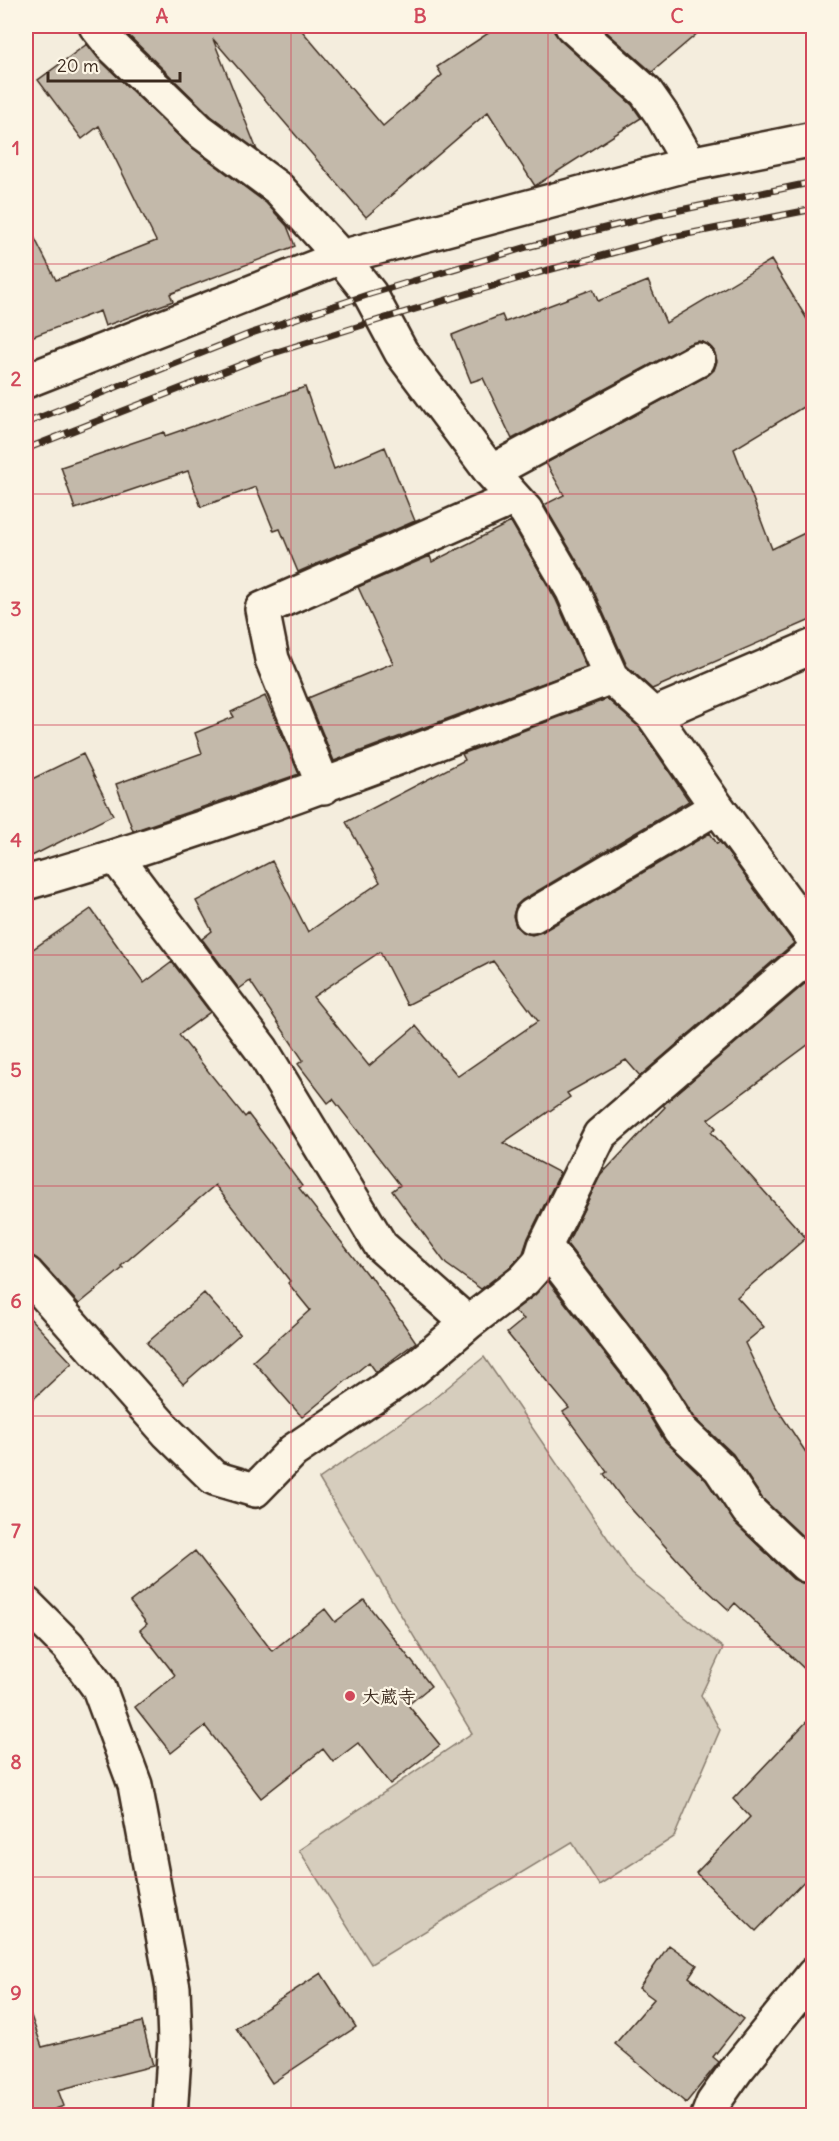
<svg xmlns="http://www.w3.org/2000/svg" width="839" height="2141" font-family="Delius,'Klee One',sans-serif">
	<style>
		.green { fill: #d6cdbd; stroke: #887c6e; stroke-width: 1.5 }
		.building { fill: #c3b9aa; stroke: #3b2a1e; stroke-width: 1.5; fill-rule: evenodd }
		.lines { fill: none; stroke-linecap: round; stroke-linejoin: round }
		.minor-casing { stroke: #3b2a1e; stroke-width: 38 }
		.minor { stroke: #fcf5e5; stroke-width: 33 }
		.rail-casing { stroke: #3b2a1e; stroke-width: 7 }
		.rail { stroke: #fcf5e5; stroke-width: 4.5; stroke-dasharray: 14; stroke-linecap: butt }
		.grid { fill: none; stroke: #d1495b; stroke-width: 1.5; stroke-opacity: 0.55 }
		.poi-dot { fill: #d1495b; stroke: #fcf5e5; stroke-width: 2 }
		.labels { text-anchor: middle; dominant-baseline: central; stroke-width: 4.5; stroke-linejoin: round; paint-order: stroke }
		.poi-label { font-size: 18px; font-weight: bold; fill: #3b2a1e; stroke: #fcf5e5; text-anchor: start }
		.neatline { fill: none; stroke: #d1495b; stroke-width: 2 }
		.grid-label { font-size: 20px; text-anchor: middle; font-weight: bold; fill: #d1495b }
	</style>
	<rect width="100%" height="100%" fill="#f4eddd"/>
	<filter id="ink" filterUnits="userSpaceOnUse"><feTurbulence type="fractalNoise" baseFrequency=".0167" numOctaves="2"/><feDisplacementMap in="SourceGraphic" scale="12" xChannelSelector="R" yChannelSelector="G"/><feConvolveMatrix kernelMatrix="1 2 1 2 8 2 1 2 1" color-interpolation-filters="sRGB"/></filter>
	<g filter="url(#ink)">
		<path class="green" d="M484,1357L632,1574L723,1648L701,1695L720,1730L674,1837L599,1885L572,1842L371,1964L299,1850L472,1733L319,1479L430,1402Z"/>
		<path class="building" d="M119,26H298L383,126L442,75L437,67L499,26H554V32L560,40L632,105L641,118L535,186L488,112L366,217L213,39L257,150L211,116Z
			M600,26H706L652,72Z
			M87,44L98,58L186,143L266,203L287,226L295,246L170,294L173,301L105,326L100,311L26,339V221L56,280L156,241L99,126L82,139L38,80Z
			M771,260L813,329V401L734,449L772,549L813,529V619L652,689L627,666L590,583L544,505L564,495L546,463L707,376L714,370L717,361L714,351L707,344L699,341L689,344L512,439L483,378L471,382L452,335L502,315L505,322L593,289L598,301L648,281L666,323Z
			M305,387L334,469L385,447L415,521L298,572L280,529L274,531L256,487L201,507L188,471L75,509L61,467L164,432L165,436Z
			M511,522L556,600L586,667L334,761L308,698L393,663L358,587L430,556L432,562Z
			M265,696L299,774L133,831L116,784L202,753L195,733L234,717L231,712Z
			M607,699L639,727L689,801L522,900L516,906L513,916L516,926L522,932L532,935L542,932L710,833L717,844L720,842L794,943L640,1076L626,1060L567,1093L570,1097L503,1143L560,1173L528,1238L523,1253L511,1266L481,1289L446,1264L392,1191L400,1185L333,1099L328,1103L298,1064L303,1060L250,981L239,989L202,939L212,931L196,901L272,861L308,932L380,882L346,822L465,760L462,754ZM380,952L407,1005L493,961L538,1021L458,1076L416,1026L369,1066L313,997Z
			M83,754L113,815L26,859V782Z
			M91,909L144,983L172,962L210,1012L179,1035L245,1117L248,1114L268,1140L302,1186L299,1188L368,1276L370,1275L416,1342L376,1372L369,1362L302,1417L253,1361L310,1310L288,1283L290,1281L215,1185L121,1266L123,1268L79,1304L40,1261L31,1255L26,1249V954Z
			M808,981L813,988V1041L708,1119L716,1128L711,1132L806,1238L737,1297L764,1327L745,1343L774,1404L813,1463V1546L762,1498L733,1454L695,1418L666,1372L567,1244L600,1176L665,1107L663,1105Z
			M548,1281L636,1394L664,1440L706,1480L735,1523L793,1579L802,1583L813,1582V1677L735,1603L729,1610L694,1578L624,1501L604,1474L607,1472L563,1412L569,1408L507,1333L524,1319L514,1311L535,1295Z
			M204,1293L240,1334L183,1384L147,1343Z
			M26,1314L72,1363L26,1406Z
			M195,1551L272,1651L325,1609L335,1622L364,1600L431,1686L408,1705L440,1745L390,1784L358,1743L333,1762L323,1749L261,1798L205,1726L171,1753L135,1707L175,1675L140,1630L147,1624L130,1602Z
			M813,1715V1872L756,1931L696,1873L750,1817L733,1799Z
			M669,1945L697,1965L689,1977L743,2019L713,2057L719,2062L686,2103L615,2044L654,1999L639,1988Z
			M321,1973L356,2027L272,2083L236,2028Z
			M30,2013L42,2047L142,2022L153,2066L58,2090L64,2106L38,2115H26V2014Z"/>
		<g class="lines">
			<defs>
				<path id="minor" d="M96,26L111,45L199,130L279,189L341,257L370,294L401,352L491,472L526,511L573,591L611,677
					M572,26L646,92L662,115L690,164
					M26,381L341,257L690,164L814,139
					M491,472L698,360
					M653,715L814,646
					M324,787L272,659L262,609L514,498
					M116,857L262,1050L381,1246L468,1323
					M26,883C225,826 417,751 611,677L653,715L717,807L814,939
					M532,916L717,807
					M545,1246L651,1383L680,1430L720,1468L748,1510L806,1565
					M26,1273L168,1433L214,1478L255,1490L293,1451L413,1370L468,1323L524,1280L540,1262L545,1246L600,1135L814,951
					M26,1604L68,1646L99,1688L135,1785L173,1988L175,2041L170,2116
					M708,2116L713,2103L737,2069L814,1974"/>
			</defs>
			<use href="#minor" class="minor-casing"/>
			<use href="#minor" class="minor"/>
			<defs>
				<path id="rail" d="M26,423L252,333L370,294L527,247L666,213L814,182
					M26,449L261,357L382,319L537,273L672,237L814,209"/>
			</defs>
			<use href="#rail" class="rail-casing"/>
			<use href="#rail" class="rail"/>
		</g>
	</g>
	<path class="grid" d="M291,26V2116M548,26V2116M26,264H814M26,494H814M26,725H814M26,955H814M26,1186H814M26,1416H814M26,1647H814M26,1877H814"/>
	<circle class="poi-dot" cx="350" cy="1696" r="6"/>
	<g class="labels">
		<g class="poi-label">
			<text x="362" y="1696">大蔵寺</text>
		</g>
	</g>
	<rect width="839" height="2141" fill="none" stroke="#fcf5e5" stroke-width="66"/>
	<path d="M48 72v9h132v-9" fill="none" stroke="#3b2a1e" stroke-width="3"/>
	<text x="57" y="72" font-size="18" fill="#3b2a1e" stroke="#fcf5e5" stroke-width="4.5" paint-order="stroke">20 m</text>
	<rect x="33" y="33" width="773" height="2075" class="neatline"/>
	<g class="grid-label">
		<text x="162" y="23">A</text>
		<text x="420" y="23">B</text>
		<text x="677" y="23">C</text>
		<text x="16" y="155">1</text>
		<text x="16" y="386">2</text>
		<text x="16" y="616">3</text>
		<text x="16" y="847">4</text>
		<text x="16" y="1077">5</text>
		<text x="16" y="1308">6</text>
		<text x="16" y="1538">7</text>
		<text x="16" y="1769">8</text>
		<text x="16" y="2000">9</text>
	</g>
</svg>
